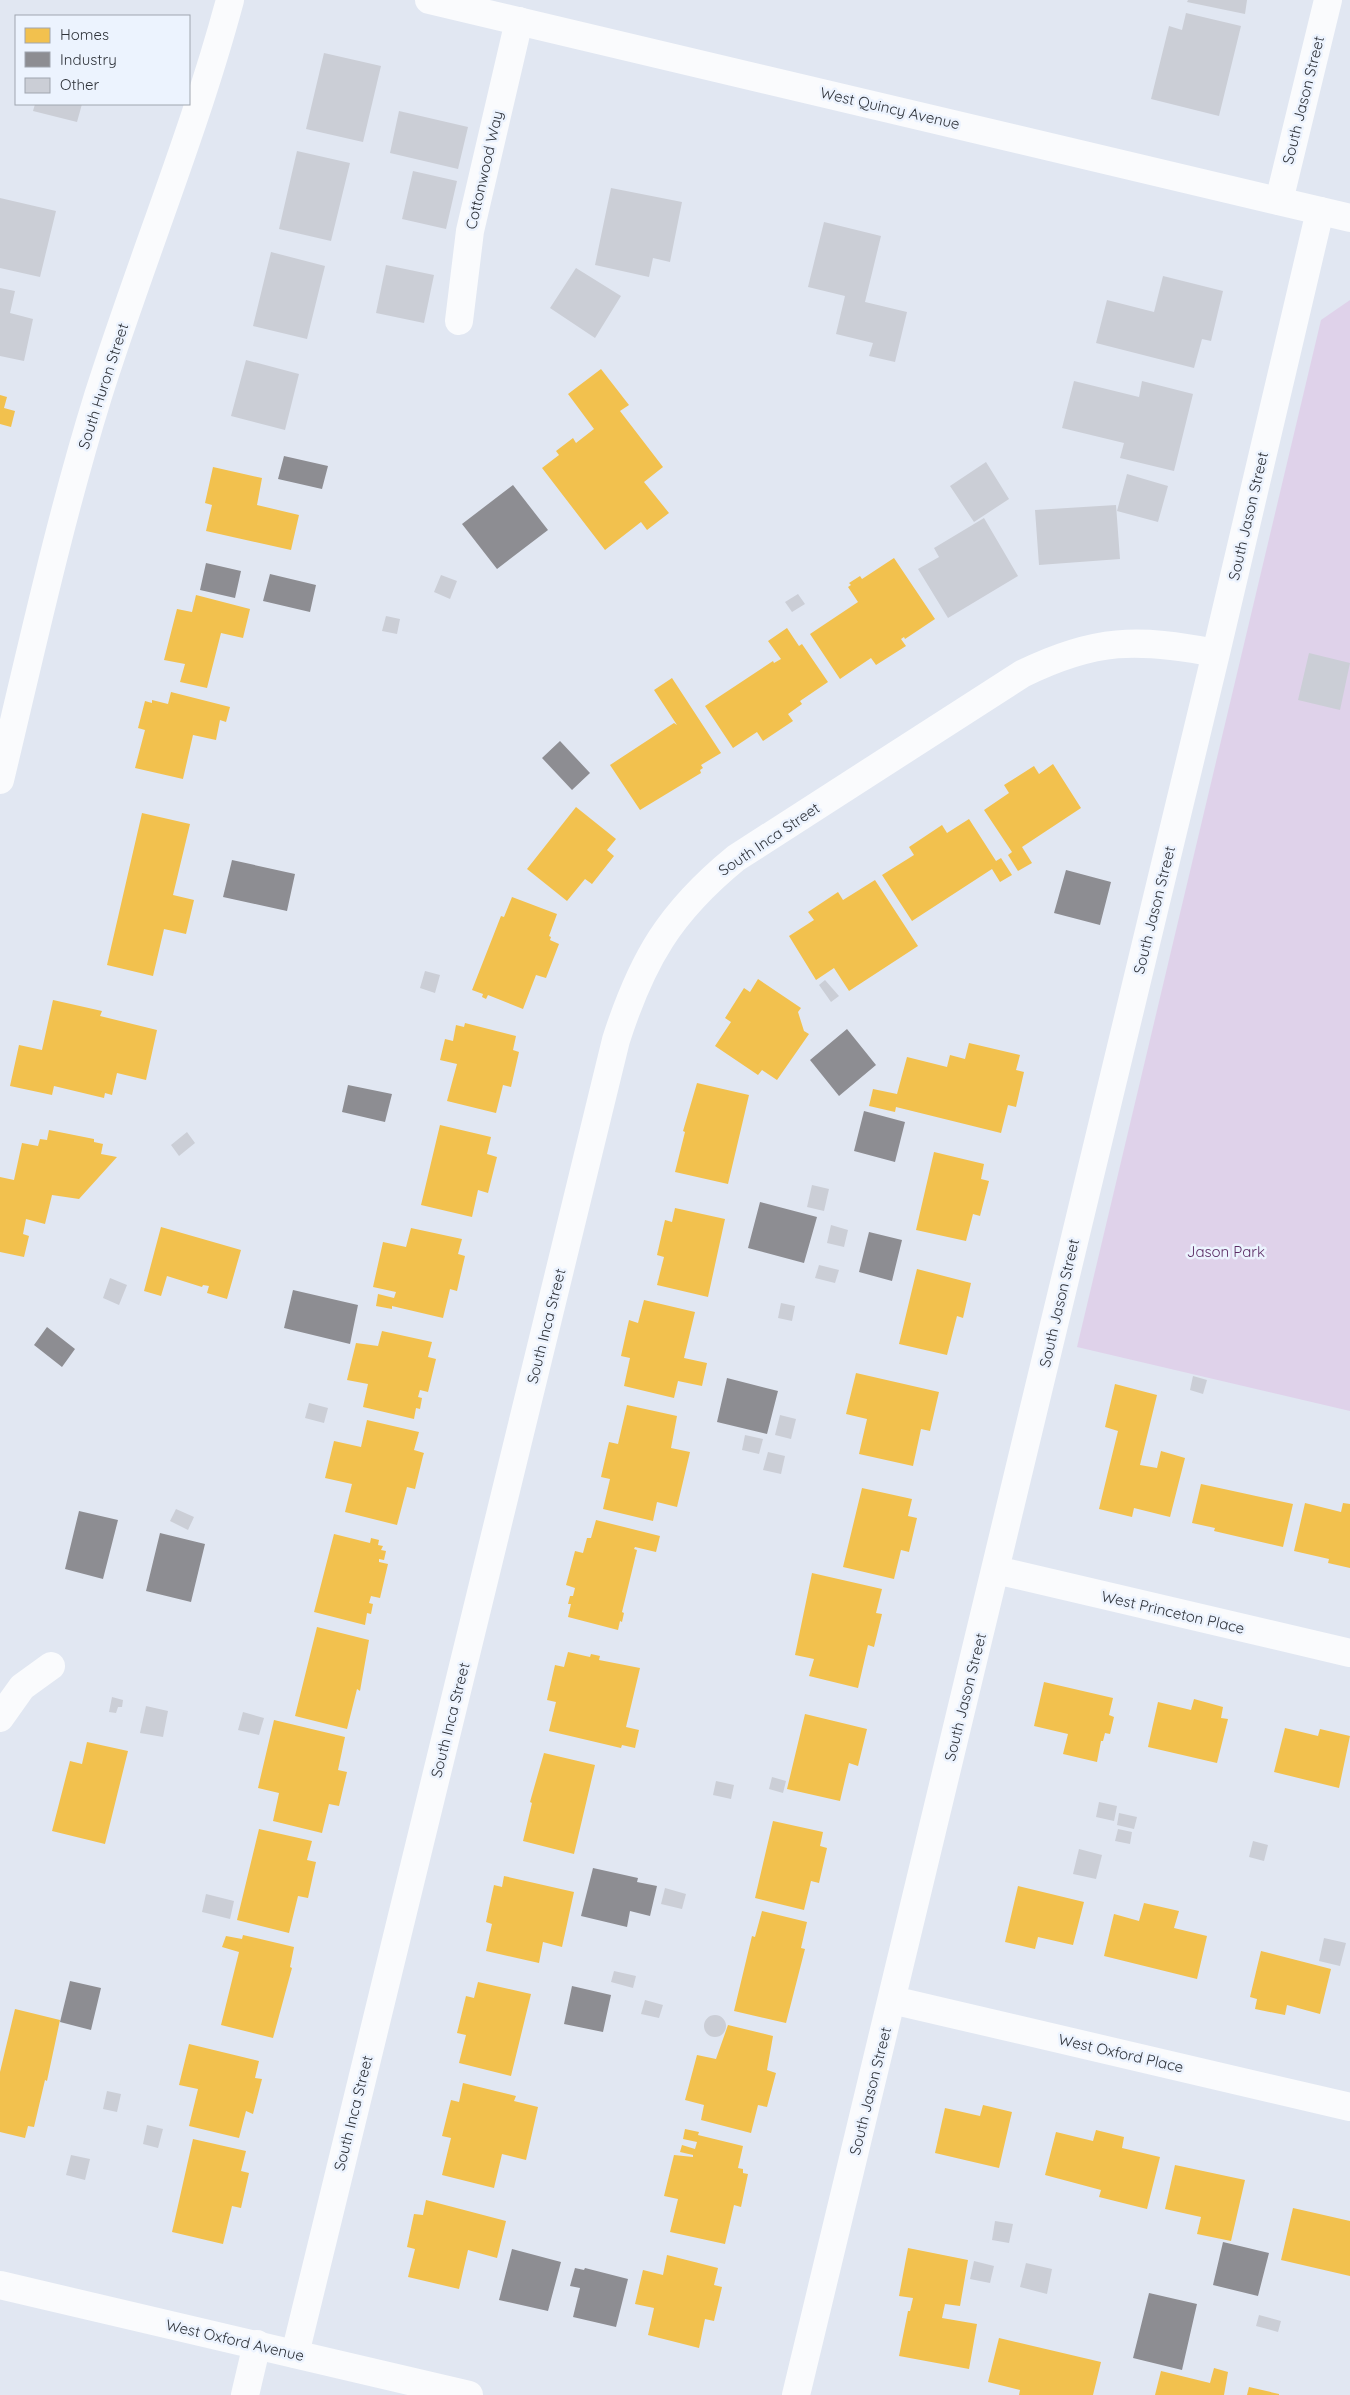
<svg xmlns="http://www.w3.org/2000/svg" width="1350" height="2395" font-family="Quicksand,sans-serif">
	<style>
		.green { fill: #dfd2ea }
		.homes { fill: #f2c14e }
		.industry { fill: #8d8d92 }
		.building { fill: #cbced6 }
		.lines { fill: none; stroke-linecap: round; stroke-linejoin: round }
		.minor { stroke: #fafbfd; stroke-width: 28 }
		.tertiary { stroke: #fafbfd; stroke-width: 28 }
		.secondary { stroke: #fafbfd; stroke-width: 28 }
		.labels { text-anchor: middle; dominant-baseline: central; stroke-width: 5; stroke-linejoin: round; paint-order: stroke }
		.street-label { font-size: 15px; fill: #2e3239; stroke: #ecf3fe }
		.park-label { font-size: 15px; fill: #5a2b63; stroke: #ecf3fe }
	</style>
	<rect width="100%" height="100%" fill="#e1e7f2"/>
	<path class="green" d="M1350,300V1411L1077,1347L1321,320Z"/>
	<path class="homes" d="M601,369L629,405L620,411L663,467L644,482L669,513L647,530L641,522L605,550L542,468L559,455L556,451L573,438L576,443L594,429L568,394Z
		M0,395L7,397L4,408L15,411L11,427L0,424Z
		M213,467L262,478L257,505L299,515L291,550L206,531L212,505L205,503Z
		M894,558L935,619L905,639L904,637L901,639L906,646L876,665L871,658L840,679L810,634L858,602L848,587L851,585L849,583L860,576L862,579Z
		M196,595L250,609L243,638L221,633L207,688L180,682L185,664L164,660L177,609L192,612Z
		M787,628L799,646L802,644L828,682L800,701L802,704L788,714L793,721L763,741L757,732L733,748L705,706L773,661L774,663L781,659L768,641Z
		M672,678L721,753L701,765L703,768L700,770L701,773L640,810L610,765L674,723L677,725L654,690Z
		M171,692L230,707L226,722L220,720L216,740L193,735L183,779L135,768L145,730L138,728L145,701L152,703V700L168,704Z
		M1053,764L1081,808L1022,847L1032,863L1018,871L1008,855L1012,852L984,810L1009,793L1004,785L1034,766L1039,774Z
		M576,807L616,839L607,850L614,856L592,884L585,879L567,901L527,869Z
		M142,813L190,824L173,895L194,900L186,934L164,929L153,976L107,965Z
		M969,819L996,861L1001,858L1012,875L1000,882L992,869L912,921L882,875L914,855L909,847L942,825L947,833Z
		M875,880L918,946L849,991L834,968L816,980L789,936L814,920L808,912L838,892L843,900Z
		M512,897L557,914L549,936L551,937L550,940L559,944L546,978L536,975L523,1009L488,995L486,999L482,997L483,994L472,990L501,916L504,917Z
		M758,979L801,1008L798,1012L804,1031L809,1034L777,1080L762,1070L758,1075L715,1046L731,1022L725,1018L744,988L750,992Z
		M53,1000L102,1011L100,1016L157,1030L146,1080L117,1073L112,1095L105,1093L104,1098L54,1086L52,1095L10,1086L19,1045L42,1050Z
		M465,1023L516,1036L513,1050L519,1052L511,1087L503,1085L496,1113L447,1101L457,1064L440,1060L445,1039L453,1041L456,1025L464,1027Z
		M969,1043L1020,1055L1016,1070L1024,1072L1016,1107L1008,1105L1001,1133L896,1107L895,1112L869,1106L873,1089L897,1094L907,1057L947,1067L950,1055L965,1059Z
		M697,1083L749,1095L728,1184L675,1172L685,1132L683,1131Z
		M440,1125L491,1137L487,1154L497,1157L488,1193L478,1190L472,1217L421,1205Z
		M49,1130L94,1139V1142L103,1144L101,1154L117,1157L79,1199L52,1195L45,1224L26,1219L23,1234L29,1236L24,1257L0,1252V1177L14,1180L22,1143L38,1146L40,1139L47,1140Z
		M934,1152L984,1164L981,1179L989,1181L980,1216L973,1214L966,1241L916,1230Z
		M675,1208L725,1219L708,1297L657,1285L664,1257L657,1255L665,1220L672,1222Z
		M161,1227L241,1250L227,1299L207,1293L209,1286L203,1285L202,1287L167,1276L161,1296L144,1291Z
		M411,1228L462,1239L458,1254L465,1256L457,1291L450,1289L443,1318L392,1306V1309L376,1306L378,1294L394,1298L396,1292L373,1287L383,1242L406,1247Z
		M917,1269L971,1283L963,1318L957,1316L947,1355L899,1344Z
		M644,1300L695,1312L684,1358L707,1363L702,1386L678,1381L674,1398L624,1386L630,1358L621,1356L629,1320L638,1323Z
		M382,1331L432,1342L428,1357L436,1359L428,1392L420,1390L418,1397L422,1398L420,1409L416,1408L414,1419L363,1407L368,1384L347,1380L356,1343L378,1346Z
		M856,1373L939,1392L930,1431L921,1429L913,1466L859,1454L867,1419L846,1414Z
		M1115,1384L1157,1395L1140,1465L1157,1468L1161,1451L1185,1458L1170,1517L1134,1508L1132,1517L1099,1509L1118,1431L1105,1427Z
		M627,1405L677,1416L671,1448L690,1452L677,1507L657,1502L653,1521L603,1509L610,1479L601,1477L609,1442L618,1444Z
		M367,1420L419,1432L414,1450L424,1453L423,1456L415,1489L407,1487L397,1525L345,1512L352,1484L325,1478L334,1441L361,1447Z
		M1201,1484L1293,1504L1283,1547L1214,1531L1215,1528L1192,1523Z
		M862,1488L912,1499L908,1516L917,1518L909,1552L901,1550L894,1579L843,1567Z
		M1305,1503L1341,1512L1343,1503L1350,1504V1568L1328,1563L1329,1559L1294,1551Z
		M596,1520L660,1536L656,1552L635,1547L634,1549L637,1550L622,1612L624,1613L622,1622L620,1621L618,1630L568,1617L571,1604H568L570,1596H573L575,1588L566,1585L575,1551L583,1553L587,1538H591Z
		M334,1534L370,1543L371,1538L379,1540L378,1545L383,1546L381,1550L386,1551L384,1560L379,1559V1562L388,1564L380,1598L371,1596L369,1603L373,1604L371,1614L367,1613L365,1625L314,1612Z
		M812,1573L882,1589L876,1613L882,1614L874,1647L868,1645L858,1688L809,1676L814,1659L795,1655Z
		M317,1627L369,1640L360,1691L357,1689L347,1729L295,1716Z
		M568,1652L590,1657L591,1654L600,1656L599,1660L640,1668L626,1727L639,1730L635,1748L622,1745L621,1748L549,1731L556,1702L547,1700L555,1665L564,1667Z
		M1044,1682L1113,1698L1109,1715L1114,1717L1110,1734L1105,1733L1103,1741H1101L1097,1762L1063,1754L1068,1734L1034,1726Z
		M1194,1699L1223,1707L1221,1718L1228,1719L1217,1763L1148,1747L1158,1702L1191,1710Z
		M805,1714L867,1729L858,1766L849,1763L840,1801L787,1789Z
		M274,1720L345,1737L338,1770L347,1772L339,1806L329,1804L322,1833L273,1821L279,1793L258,1788Z
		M1285,1728L1318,1736L1320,1729L1350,1736L1339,1788L1274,1772Z
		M87,1742L128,1751L105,1844L52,1831L70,1761L82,1764Z
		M544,1753L595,1765L574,1854L523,1841L532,1803L530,1802Z
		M773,1821L823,1832L820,1846L827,1848L819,1883L811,1881L804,1910L755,1898Z
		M259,1829L312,1841L307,1860L316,1862L308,1898L298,1896L289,1933L237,1920Z
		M504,1876L574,1892L562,1947L543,1942L539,1963L486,1951L492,1924L486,1922L494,1885L502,1887Z
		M1018,1886L1084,1902L1073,1945L1038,1937L1035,1949L1005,1942Z
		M1144,1903L1179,1911L1174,1928L1207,1936L1197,1979L1104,1956L1114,1914L1139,1921Z
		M762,1911L807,1922L801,1948L805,1949L786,2023L734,2011L752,1936L755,1937Z
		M243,1935L294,1947L290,1967L292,1968L273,2038L221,2025L239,1952L222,1947L226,1936L242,1939Z
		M1261,1951L1331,1969L1320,2014L1287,2005L1285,2015L1255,2009L1257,1999L1250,1997Z
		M478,1982L531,1994L511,2076L459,2063L466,2035L457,2033L466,1996L474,1998Z
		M15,2009L60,2020L47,2081L45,2080L34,2127L28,2126L25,2138L0,2132V2072Z
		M728,2025L773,2036L767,2070L776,2073L767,2107L758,2105L751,2133L701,2120L704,2105L685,2100L697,2055L716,2059Z
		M189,2044L259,2061L255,2078L262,2079L253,2114L246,2111L239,2138L189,2126L198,2089L179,2085Z
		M463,2083L516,2096L514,2101L538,2107L526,2160L502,2154L494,2188L442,2175L451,2138L442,2136L451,2100L459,2102Z
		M983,2105L1012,2112L999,2168L935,2153L945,2108L980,2116Z
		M685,2129L699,2132L698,2135L743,2146L738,2168L743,2169V2173L748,2174L741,2207L734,2205L725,2244L670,2232L678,2199L664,2196L674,2155L693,2157V2155L680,2152L682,2145L695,2149L697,2142L683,2139Z
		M1096,2130L1124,2137L1122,2148L1160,2157L1147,2209L1099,2197L1101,2190L1045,2175L1056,2132L1093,2141Z
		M193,2139L246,2151L241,2171L249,2173L241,2208L232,2206L223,2244L172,2232Z
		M1175,2165L1245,2180L1231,2241L1197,2234L1201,2217L1165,2209Z
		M426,2200L506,2221L497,2258L468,2250L459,2289L408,2277L415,2249L407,2247L414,2214L423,2215Z
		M1293,2208L1350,2221V2276L1281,2260Z
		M908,2248L968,2260L960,2306L945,2304L942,2318L977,2324L969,2369L899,2356L908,2311H910L913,2298L899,2296Z
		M667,2255L718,2268L714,2285L722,2287L714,2321L705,2319L699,2348L648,2335L654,2308L635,2304L643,2270L663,2275Z
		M999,2338L1101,2362L1093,2395H1019L1020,2390L988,2382Z
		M1214,2368L1228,2372L1224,2395H1155L1161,2371L1210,2383Z
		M1249,2387L1279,2394V2395H1247Z"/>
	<path class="industry" d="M284,456L328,466L322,489L278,479Z
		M513,485L548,530L497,569L462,524Z
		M206,563L241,571L235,598L200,590Z
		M270,574L316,585L310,612L263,601Z
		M560,741L590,773L572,790L542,758Z
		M232,860L295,874L287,911L223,897Z
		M1066,870L1111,882L1100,925L1054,913Z
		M847,1029L876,1065L839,1096L810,1060Z
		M348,1085L392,1094L385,1122L342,1112Z
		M864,1111L905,1122L895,1162L854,1151Z
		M760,1202L817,1217L804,1263L748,1248Z
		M869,1232L902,1240L892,1281L859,1272Z
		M293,1290L358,1305L350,1344L284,1328Z
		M47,1327L75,1349L62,1367L34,1345Z
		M727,1378L778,1391L767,1434L717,1422Z
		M79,1511L118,1520L103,1579L65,1569Z
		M160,1533L205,1544L191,1602L146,1591Z
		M593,1868L638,1878L637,1882L657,1886L650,1916L630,1911L627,1927L581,1916Z
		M70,1981L101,1988L91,2030L60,2022Z
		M572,1986L611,1995L603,2032L564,2024Z
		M1223,2242L1269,2253L1258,2296L1213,2285Z
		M512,2249L561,2262L548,2311L499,2300Z
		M575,2268L584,2270L585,2268L628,2279L616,2327L573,2317L580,2288L570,2286Z
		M1149,2293L1197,2304L1182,2370L1133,2358Z"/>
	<path class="building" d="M1188,0H1247L1245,14L1187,2Z
		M1186,13L1241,26L1219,116L1151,99L1169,26L1182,30Z
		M324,53L381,66L363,142L306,129Z
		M35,104H82L77,122L33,111Z
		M399,111L468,127L458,169L390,153Z
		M297,151L350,163L331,241L279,229Z
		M413,171L457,181L446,229L402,219Z
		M611,188L682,202L670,262L653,258L649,277L595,265Z
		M0,198L56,211L40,277L0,268Z
		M824,222L881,236L865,302L907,312L895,362L869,356L873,343L836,334L845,296L808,287Z
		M271,252L325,266L307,339L253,326Z
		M386,265L434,275L424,323L376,313Z
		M576,268L621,296L595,338L550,308Z
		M1163,276L1223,291L1211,341L1202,339L1194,368L1096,343L1107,300L1154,312Z
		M0,288L15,291L10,313L33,319L24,361L0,356Z
		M246,360L299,374L285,430L231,416Z
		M1074,381L1139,397L1142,381L1193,394L1174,471L1120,458L1124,443L1062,428Z
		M986,462L1009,499L974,522L950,486Z
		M1127,474L1168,486L1158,522L1117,511Z
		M1116,505L1120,559L1039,565L1035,510Z
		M984,518L1018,576L948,618L918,569L939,557L934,548Z
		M441,575L457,581L450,599L434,592Z
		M798,594L805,604L792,612L785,602Z
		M386,616L400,619L397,634L382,631Z
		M1309,653L1350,663L1340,710L1298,700Z
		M425,971L440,975L435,993L420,988Z
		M825,980L839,996L831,1002L819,985Z
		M187,1132L195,1143L179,1156L171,1145Z
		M812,1185L829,1189L824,1211L807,1207Z
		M831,1225L848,1230L844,1247L827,1243Z
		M819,1265L839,1270L835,1283L815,1278Z
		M110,1278L127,1285L119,1305L103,1298Z
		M781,1303L795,1306L792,1321L778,1318Z
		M1193,1376L1207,1380L1203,1394L1190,1390Z
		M309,1403L328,1408L324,1423L305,1418Z
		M780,1415L796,1419L791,1439L775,1435Z
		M745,1435L763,1439L759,1454L742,1450Z
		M768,1452L785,1456L781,1474L763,1470Z
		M176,1509L194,1517L188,1530L170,1521Z
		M112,1697L123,1700L122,1707H118L116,1713L109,1712Z
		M146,1706L168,1711L163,1737L140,1733Z
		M243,1712L264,1718L259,1735L238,1730Z
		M772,1777L786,1781L783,1793L769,1789Z
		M716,1781L734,1785L731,1799L713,1795Z
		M1099,1802L1117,1806L1114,1821L1096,1817Z
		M1119,1813L1137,1817L1134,1829L1117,1825Z
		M1118,1829L1132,1832L1130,1844L1115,1841Z
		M1253,1841L1268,1845L1264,1861L1249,1857Z
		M1079,1849L1102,1855L1096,1879L1073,1874Z
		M665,1888L686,1894L682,1909L661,1904Z
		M206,1894L234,1901L230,1919L202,1912Z
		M1324,1938L1346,1943L1340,1966L1319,1961Z
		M614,1971L636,1976L633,1988L611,1982Z
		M645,2000L663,2005L659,2018L641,2014Z
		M704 2026a11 11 0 1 1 22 0a11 11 0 1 1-22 0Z
		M107,2091L121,2094L117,2112L103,2109Z
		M147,2125L163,2129L158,2148L143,2144Z
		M71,2155L90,2159L85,2180L66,2175Z
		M995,2221L1013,2224L1009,2243L992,2240Z
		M974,2261L994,2266L990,2283L970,2279Z
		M1026,2263L1052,2269L1047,2294L1020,2287Z
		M1259,2315L1281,2321L1278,2332L1256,2326Z"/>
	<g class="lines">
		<path class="minor" d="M1279,201L1328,0
			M459,321L470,231L519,21
			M0,780C31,651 59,522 98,396C140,263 194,134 230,0
			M996,1570L1350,1653
			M0,1718L22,1687L51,1666
			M892,2000L1350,2107
			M295,2354L616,1040C642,959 670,912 736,858L1022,674C1095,638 1138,638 1216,653
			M245,2395L257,2344
			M796,2395L1216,653L1320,211"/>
		<path class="tertiary" d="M429,0L1350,218"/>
		<path class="secondary" d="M0,2285L469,2395"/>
	</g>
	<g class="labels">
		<g class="street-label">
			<text transform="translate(1303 100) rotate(-76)">South Jason Street</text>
			<text transform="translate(890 108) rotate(13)">West Quincy Avenue</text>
			<text transform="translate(484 170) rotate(-77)">Cottonwood Way</text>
			<text transform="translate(103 386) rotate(-72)">South Huron Street</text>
			<text transform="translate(1248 516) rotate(-77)">South Jason Street</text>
			<text transform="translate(769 839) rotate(-34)">South Inca Street</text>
			<text transform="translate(1154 910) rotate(-76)">South Jason Street</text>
			<text transform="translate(1059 1303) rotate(-77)">South Jason Street</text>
			<text transform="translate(546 1326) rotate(-76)">South Inca Street</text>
			<text transform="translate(1173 1612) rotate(13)">West Princeton Place</text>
			<text transform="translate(965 1697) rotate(-76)">South Jason Street</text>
			<text transform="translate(450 1720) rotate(-76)">South Inca Street</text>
			<text transform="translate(1121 2053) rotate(13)">West Oxford Place</text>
			<text transform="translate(870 2091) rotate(-76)">South Jason Street</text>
			<text transform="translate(353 2113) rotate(-76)">South Inca Street</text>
			<text transform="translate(235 2340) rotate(13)">West Oxford Avenue</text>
		</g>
		<g class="park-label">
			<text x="1226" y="1251">Jason Park</text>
		</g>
	</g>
	<rect x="15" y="15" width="175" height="90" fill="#ecf3fe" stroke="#a0a6af"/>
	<rect x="25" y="28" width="25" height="15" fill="#f2c14e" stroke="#a0a6af"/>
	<text x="60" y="40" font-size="15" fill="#2e3239">Homes</text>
	<rect x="25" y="52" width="25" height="15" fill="#8d8d92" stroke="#a0a6af"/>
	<text x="60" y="65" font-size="15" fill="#2e3239">Industry</text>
	<rect x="25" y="78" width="25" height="15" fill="#cbced6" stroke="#a0a6af"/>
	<text x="60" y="90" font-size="15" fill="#2e3239">Other</text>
</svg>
